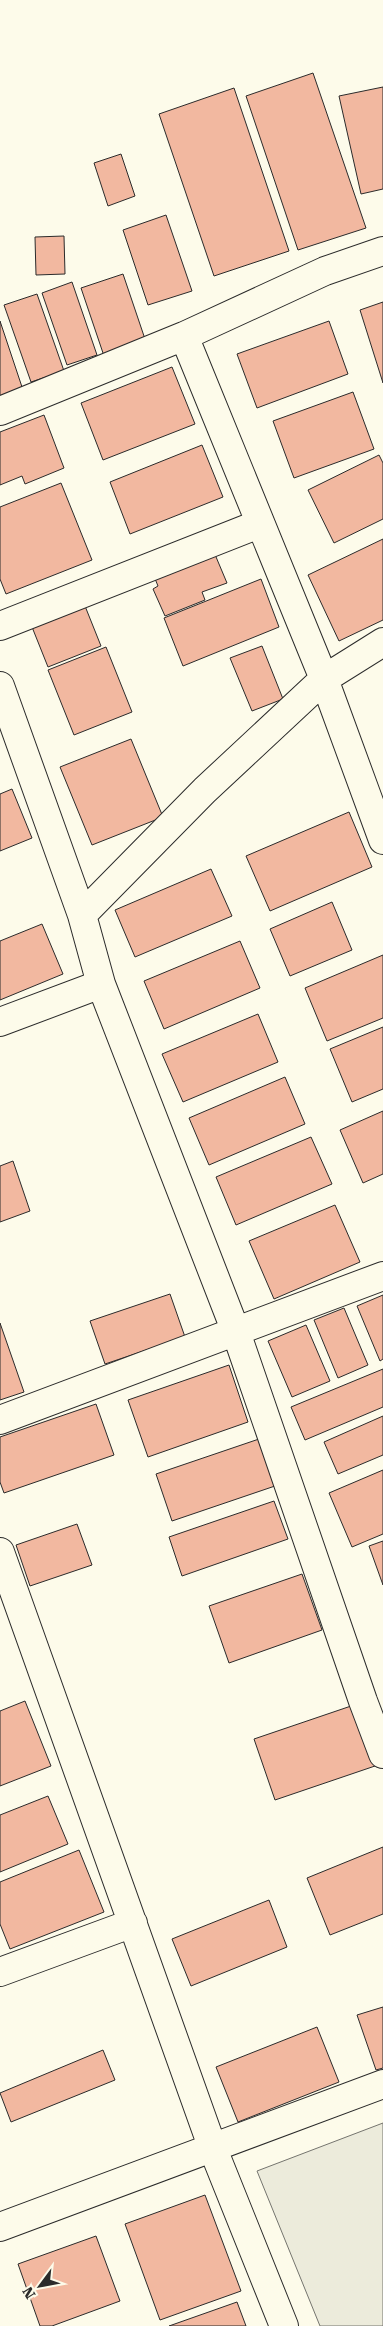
<svg xmlns="http://www.w3.org/2000/svg" width="383" height="2326" font-family="'Roboto Serif',serif">
	<style>
		.green { fill: #ecebdb; stroke: #74746e }
		.building { fill: #f2b8a0; stroke: #2b2b2b }
		.lines { fill: none; stroke-linecap: round; stroke-linejoin: round }
		.street-casing { stroke: #2b2b2b; stroke-width: 30 }
		.street { stroke: #fdfbea; stroke-width: 28 }
	</style>
	<rect width="100%" height="100%" fill="#fdfbea"/>
	<path class="green" d="M383,2123V2326H320L257,2171Z"/>
	<path class="building" d="M313,73L366,228L298,250L246,96Z
		M383,87V189L361,194L339,96Z
		M234,88L289,251L214,276L159,114Z
		M121,154L135,196L108,206L94,163Z
		M166,215L192,291L148,305L123,230Z
		M64,236L65,274L36,275L35,237Z
		M123,274L146,342L104,356L81,288Z
		M72,282L97,355L67,365L42,293Z
		M37,294L64,371L31,382L4,305Z
		M383,302V383L360,310Z
		M0,321L23,390L0,398Z
		M329,321L348,374L257,408L237,354Z
		M172,367L195,424L103,460L81,403Z
		M353,392L374,449L294,478L273,421Z
		M44,415L64,468L25,484L22,476L0,485V432Z
		M202,445L223,497L130,534L110,482Z
		M379,455L383,463V519L334,543L308,490Z
		M61,483L92,560L6,594L0,579V507Z
		M383,539V620L339,641L308,575Z
		M211,545L227,583L202,592L205,600L165,616L153,589L158,586L151,569Z
		M261,579L279,627L183,666L164,618Z
		M81,596L101,646L48,667L28,617Z
		M262,646L283,699L252,711L230,658Z
		M106,647L132,712L74,735L48,670Z
		M131,739L163,817L92,845L60,767Z
		M12,789L32,838L0,851V794Z
		M349,812L372,867L270,911L246,856Z
		M211,869L232,916L135,957L115,910Z
		M332,902L352,950L290,976L270,929Z
		M42,924L63,974L0,1000V941Z
		M240,941L260,988L164,1029L144,981Z
		M383,955V1018L327,1041L305,988Z
		M258,1014L278,1062L183,1102L162,1054Z
		M383,1027V1089L352,1102L330,1049Z
		M285,1077L305,1124L209,1165L189,1118Z
		M383,1111V1174L363,1183L340,1130Z
		M311,1137L332,1184L236,1225L216,1177Z
		M13,1161L30,1211L0,1222V1166Z
		M335,1205L360,1262L274,1299L249,1241Z
		M170,1294L185,1337L105,1364L90,1321Z
		M383,1295V1359L380,1361L357,1306Z
		M344,1308L368,1365L338,1378L314,1320Z
		M0,1323L24,1392L0,1400Z
		M306,1325L330,1381L292,1397L268,1341Z
		M229,1365L248,1422L148,1457L128,1400Z
		M383,1369V1407L305,1440L291,1407Z
		M96,1404L114,1455L4,1493L0,1482V1437Z
		M383,1416V1455L338,1474L324,1442Z
		M259,1439L275,1486L172,1521L156,1474Z
		M383,1470V1534L352,1547L329,1493Z
		M274,1501L288,1539L182,1576L169,1537Z
		M77,1524L92,1565L30,1586L16,1545Z
		M383,1541V1585L369,1546Z
		M302,1574L322,1630L229,1663L209,1606Z
		M25,1701L51,1766L0,1786V1711Z
		M354,1705L375,1766L275,1800L254,1739Z
		M48,1796L68,1844L0,1872V1815Z
		M383,1847V1914L330,1935L307,1878Z
		M79,1850L104,1912L10,1949L0,1924V1882Z
		M269,1900L287,1947L191,1986L172,1939Z
		M383,2007V2068L376,2070L357,2015Z
		M317,2027L339,2082L238,2122L216,2067Z
		M103,2050L115,2080L11,2122L0,2093Z
		M205,2195L241,2291L160,2320L125,2224Z
		M96,2236L120,2301L52,2326H40L18,2264Z
		M237,2302L246,2326H169Z"/>
	<g class="lines">
		<defs>
			<path id="street" d="M184,336L324,679L383,840
				M0,411L184,336L325,271L383,251
				M0,626L259,524
				M0,686L82,915L101,984L236,1332L363,1701L383,1754
				M82,915L205,790L324,679L383,642
				M0,1022L101,984
				M0,1420L383,1276
				M0,1552L213,2149L284,2326
				M0,1972L133,1923
				M0,2227L383,2084"/>
		</defs>
		<use href="#street" class="street-casing"/>
		<use href="#street" class="street"/>
	</g>
	<g transform="translate(40 2286) rotate(238)" stroke="#fdfbea" stroke-width="4" paint-order="stroke">
	<path d="M0-4L9 19L0 12L-9 19Z" fill="#2b2b2b"/>
	<text y="-8" font-size="14" font-weight="bold" text-anchor="middle" fill="#2b2b2b">N</text>
	</g>
</svg>
